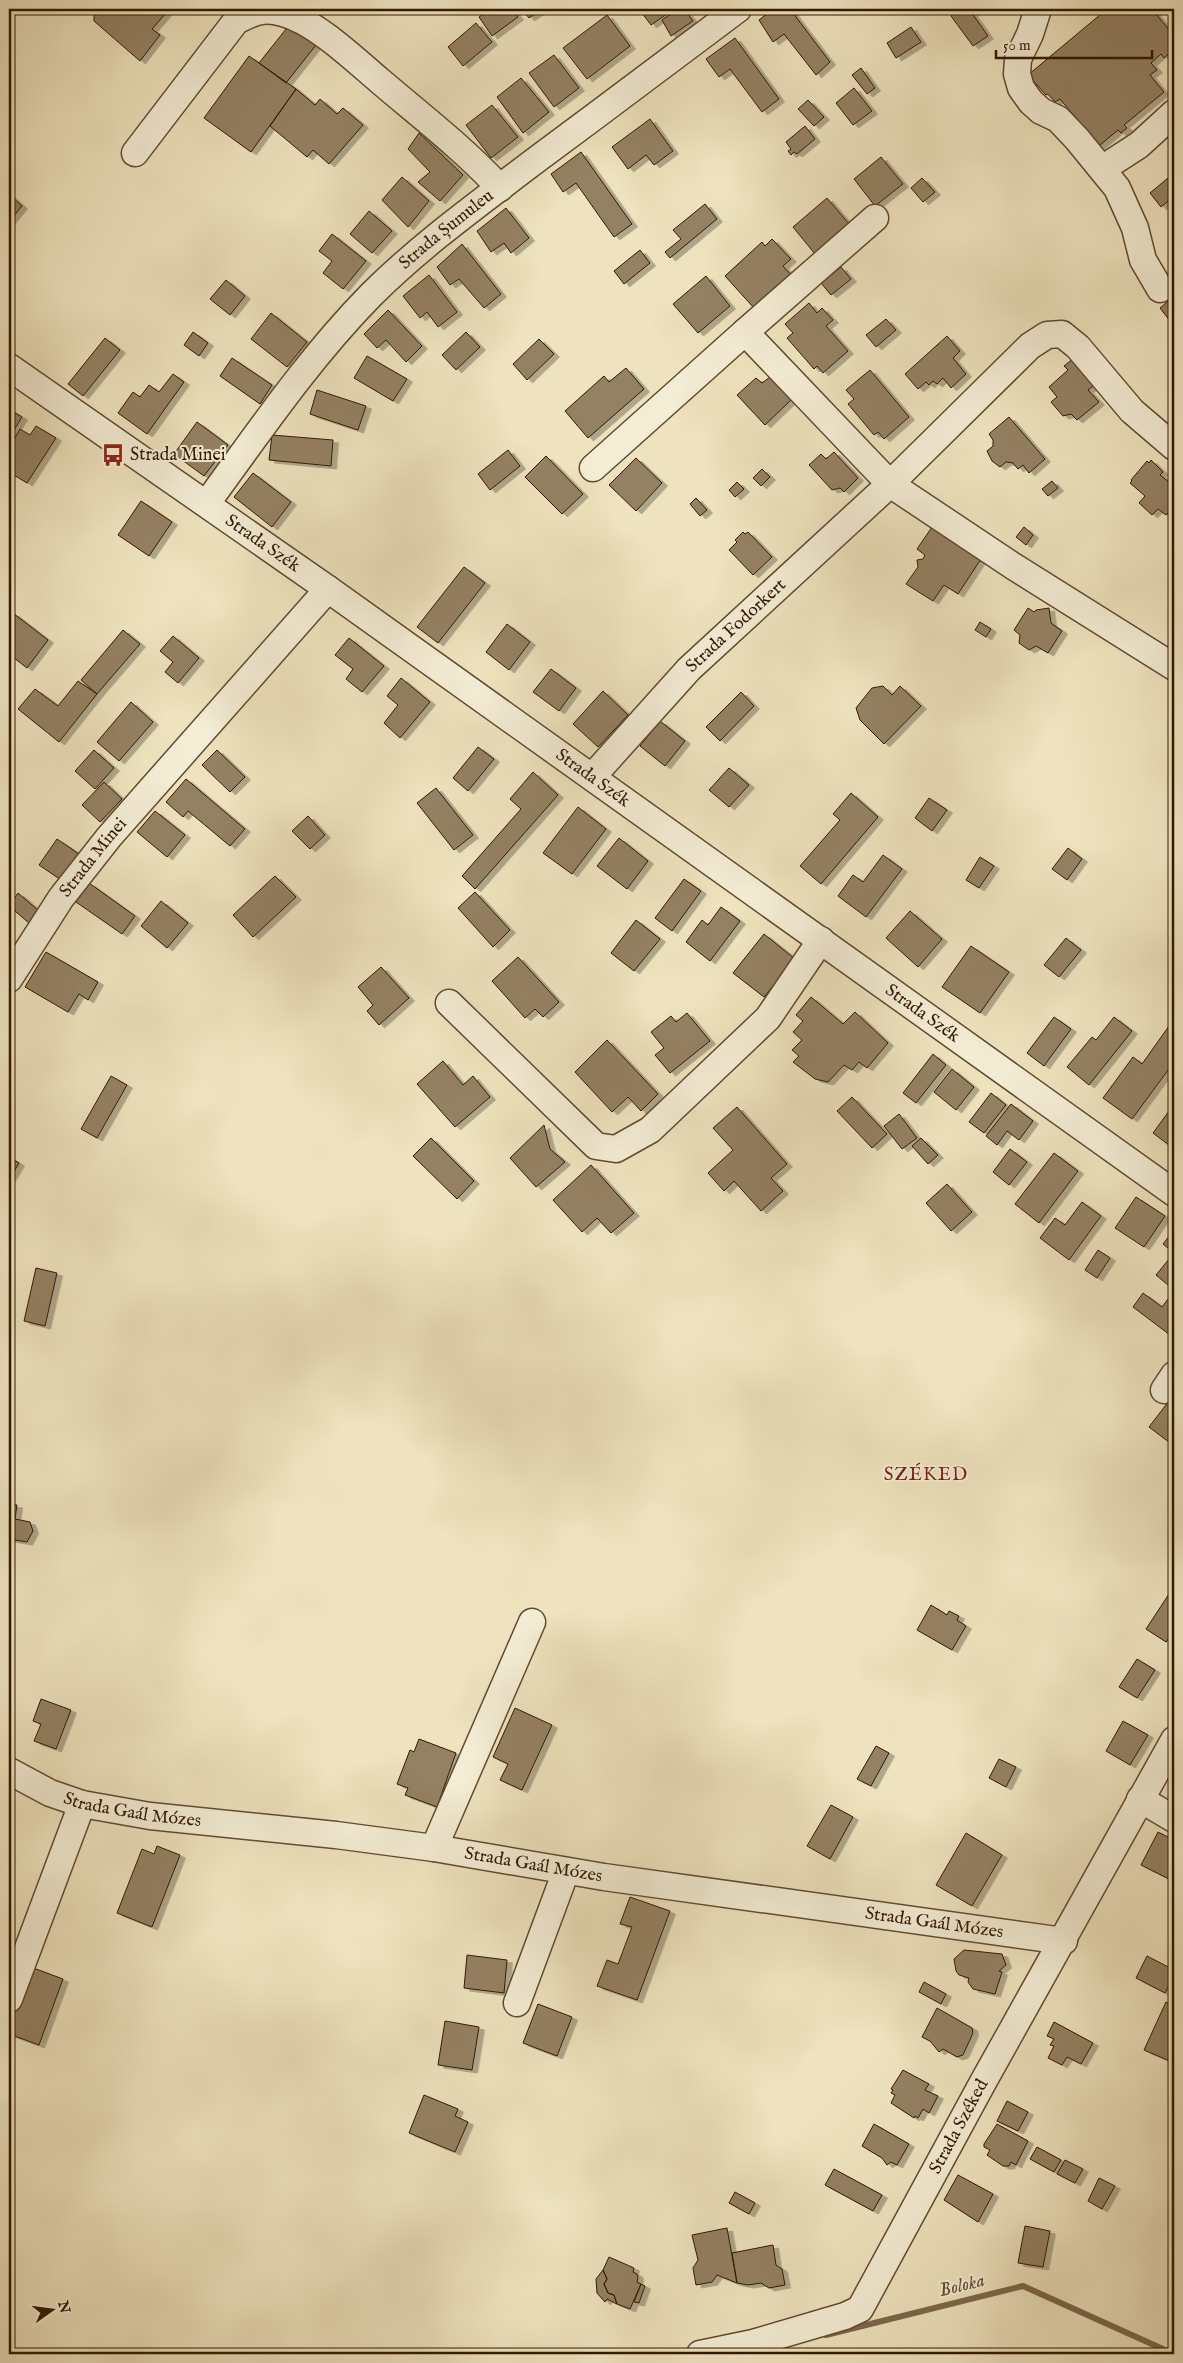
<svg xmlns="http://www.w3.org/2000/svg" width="1183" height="2363" font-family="'IM FELL English',serif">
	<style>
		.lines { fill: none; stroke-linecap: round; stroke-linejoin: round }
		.stream { stroke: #7c684c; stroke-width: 6 }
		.building { fill: #948164; stroke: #321702; filter: url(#shadow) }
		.minor-casing { stroke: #614a31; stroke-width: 29 }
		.minor { stroke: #f4edd5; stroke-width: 26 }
		.labels { text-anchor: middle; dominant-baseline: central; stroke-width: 4; stroke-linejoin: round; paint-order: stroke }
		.street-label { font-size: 18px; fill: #321702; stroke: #f4edd5 }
		.poi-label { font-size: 18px; fill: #321702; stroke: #f4edd5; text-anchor: start }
		.neighbourhood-label { font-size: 19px; letter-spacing: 1px; fill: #7a1f14; stroke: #f4edd5 }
		.water-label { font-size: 19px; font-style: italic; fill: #644d34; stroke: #f4edd5 }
	</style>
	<defs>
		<filter id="shadow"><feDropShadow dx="5.5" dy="3" stdDeviation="0" flood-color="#0004"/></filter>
	</defs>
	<rect width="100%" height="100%" fill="#eee3be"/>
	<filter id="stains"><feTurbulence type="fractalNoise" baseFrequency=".004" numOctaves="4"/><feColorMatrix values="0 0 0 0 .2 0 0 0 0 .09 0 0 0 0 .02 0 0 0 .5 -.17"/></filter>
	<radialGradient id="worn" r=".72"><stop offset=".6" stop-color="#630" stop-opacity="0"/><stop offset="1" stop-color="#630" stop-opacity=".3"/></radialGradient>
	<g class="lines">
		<path class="stream" d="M826,2335L1023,2286L1174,2354"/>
	</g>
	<path class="building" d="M94,9H166V13L152,29L160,35L140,61L94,21Z
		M491,9H512L518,17L492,36L479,17Z
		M522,9H542L529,18Z
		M639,9H674L651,25Z
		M678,9H684L693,21L671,36L662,20Z
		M773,9H790L830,62L816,75L784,34L773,42L759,20Z
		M960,9H969L988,36L973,46L951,16Z
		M1107,9H1152L1174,36V49L1164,58L1161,54L1151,63L1157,70L1150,75L1164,92L1124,125L1127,128L1121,133L1118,130L1099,146L1060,99L1055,102L1048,94L1046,95L1028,75Z
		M607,15L630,46L587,79L563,48Z
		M476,23L492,42L463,66L448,47Z
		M290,24L316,45L286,83L259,63Z
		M911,27L921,42L896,58L887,43Z
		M735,38L779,99L762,112L730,69L719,77L706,59Z
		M554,55L579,88L554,107L529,73Z
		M249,56L296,89L251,152L204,118Z
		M861,68L875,88L867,94L852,75Z
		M521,78L549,112L523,133L497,97Z
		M854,88L872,111L853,125L836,103Z
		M296,89L315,105L320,99L337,114L343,108L363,125L329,164L313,150L307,157L270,126Z
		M808,100L824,117L814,126L798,109Z
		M492,105L518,137L491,158L466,125Z
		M650,119L673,151L654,165L646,155L628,169L612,147Z
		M805,126L815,139L797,154L794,152L791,155L788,151L791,149L786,142Z
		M419,133L463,175L440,201L418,182L430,172L408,149Z
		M581,152L632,224L614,237L576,183L563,192L551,174Z
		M881,157L903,184L875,206L854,179Z
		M1174,173V196L1161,207L1150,193Z
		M402,177L429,201L408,227L382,200Z
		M922,178L935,192L923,202L911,188Z
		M9,194L22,206L9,222Z
		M827,198L850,225L815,254L793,227Z
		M705,204L717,219L670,258L665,252L681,239L673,230Z
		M506,208L529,238L511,253L504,243L491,252L477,231Z
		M369,211L392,231L372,253L350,234Z
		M332,234L366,261L343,289L323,273L332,261L319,251Z
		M772,239L791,259L783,266L791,275L754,308L725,276L762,242L765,246Z
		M462,244L501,294L484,308L459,279L450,285L437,267Z
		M640,250L650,263L624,284L614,271Z
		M841,267L851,279L831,295L821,283Z
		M429,275L457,312L438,327L427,312L420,318L403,296Z
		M706,276L730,306L698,333L673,304Z
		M226,280L245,296L230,315L210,299Z
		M1174,296V326L1160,308Z
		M809,303L817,313L822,308L833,320L826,326L848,351L823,373L817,366L814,369L787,338L793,333L785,324Z
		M388,310L422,346L406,362L386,340L377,348L364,334Z
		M271,313L307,342L287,367L251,339Z
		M886,319L896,330L876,347L866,335Z
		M193,332L208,343L199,356L184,345Z
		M466,332L480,347L456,370L442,355Z
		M947,336L960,351L953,358L966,374L951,388L943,378L937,384L933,381L929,385L926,382L918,389L905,374Z
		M105,338L120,350L83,396L68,384Z
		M539,339L554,354L527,380L513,364Z
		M367,356L407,379L393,401L354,378Z
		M232,358L272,385L260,404L220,376Z
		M1074,358L1096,384L1088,390L1099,402L1077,420L1071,414L1063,416L1051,402L1057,397L1049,387L1068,370L1064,366Z
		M626,368L644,389L588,438L565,411L604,376L609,382Z
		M870,370L909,417L884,439L878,432L874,435L848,404L854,399L846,390Z
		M173,374L184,382L147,434L118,413L133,392L140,397L149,385L159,392Z
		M770,377L791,400L765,425L737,395L756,378L762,383Z
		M317,390L366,406L358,430L310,414Z
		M9,409L22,417L9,438Z
		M1009,417L1045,459L1029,473L1023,465L1018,469L1013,463L1006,462L1000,467L992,461L987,451L993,446V440L989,434Z
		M197,422L228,445L204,476L174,454Z
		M36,426L56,438L27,483L9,472V448L20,429L30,435Z
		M272,435L333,440L331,466L269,460Z
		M508,450L520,466L490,490L478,474Z
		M834,452L858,478L844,492L840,488L832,490L809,465L821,454L826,459Z
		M546,456L583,494L562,514L525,477Z
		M636,458L662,483L636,511L609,485Z
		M1151,460L1163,472L1160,475L1174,486V506L1166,515L1158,509L1152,515L1139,503L1145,496L1130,483L1132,481L1131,480L1147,461L1149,463Z
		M762,469L770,477L761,486L753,478Z
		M253,473L291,502L272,527L234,497Z
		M1052,481L1058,488L1048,496L1042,489Z
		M737,482L744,489L735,497L729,490Z
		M696,498L707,510L700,516L690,504Z
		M141,501L172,522L149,556L118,535Z
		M932,527L981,559L958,594L944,585L933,601L906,584L918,567L917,560L923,559L925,555L917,549Z
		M1024,527L1033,535L1026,545L1016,537Z
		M743,532L745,534L748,532L772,557L753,575L729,550L737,542L735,540Z
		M464,567L485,583L438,643L417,627Z
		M1028,608L1034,612L1036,610L1049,608L1051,623L1062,631L1048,653L1036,646L1029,650L1019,643L1020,635L1014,630Z
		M13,613L48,640L27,668L9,654V619Z
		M980,622L991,629L986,637L975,630Z
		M507,624L530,642L509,670L486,652Z
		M123,630L140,644L97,694L81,680Z
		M173,636L199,658L178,683L165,672L173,662L160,651Z
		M349,638L384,666L362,692L346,679L353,669L335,655Z
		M551,669L576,688L559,711L533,692Z
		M401,678L430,702L400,738L384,723L398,705L387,696Z
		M78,681L97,694L59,742L18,709L35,689L58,706Z
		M883,686L892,695L900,686L921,706L884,744L860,720L856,708L872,688Z
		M603,691L628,715L598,747L573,724Z
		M741,692L754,706L720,741L706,727Z
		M131,702L153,722L119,761L97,742Z
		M660,721L685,741L665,766L640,746Z
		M478,747L494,759L468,791L453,778Z
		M94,750L114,768L95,789L75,771Z
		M217,750L245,777L230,792L202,765Z
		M729,768L749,785L729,807L709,790Z
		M533,772L558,795L475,889L462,876L521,809L510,799Z
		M186,779L245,829L230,846L188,811L183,817L166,802Z
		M104,782L122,799L100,822L82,805Z
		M436,788L473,835L454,850L417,803Z
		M851,793L878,817L821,884L800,866L840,820L833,814Z
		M929,798L947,810L932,831L915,818Z
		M578,807L606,829L572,874L543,853Z
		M155,811L185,835L167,857L137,832Z
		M308,816L325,835L310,849L292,831Z
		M619,838L648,861L627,889L597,866Z
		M57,839L79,854L61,880L39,865Z
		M1068,848L1082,859L1067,880L1052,869Z
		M883,855L902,869L866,917L838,896L853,875L863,882Z
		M980,857L994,866L979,888L966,880Z
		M275,876L296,897L253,937L233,915Z
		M684,879L701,891L672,931L655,918Z
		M89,883L135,916L122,934L76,902Z
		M475,892L510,930L493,947L458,908Z
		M18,893L39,911L29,923L9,906Z
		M161,901L188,923L167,948L141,926Z
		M721,907L740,921L710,961L686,942L702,920L708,925Z
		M910,911L942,939L918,967L886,938Z
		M636,920L660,939L634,971L611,953Z
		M764,934L795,959L764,997L733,973Z
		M1066,938L1081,950L1059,977L1044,965Z
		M971,946L1009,972L980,1013L942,987Z
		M46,952L98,982L88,1000L79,994L68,1012L25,987Z
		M518,957L559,1002L543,1017L535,1009L525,1018L492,981Z
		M381,967L409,998L379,1025L367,1011L373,1005L358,987Z
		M811,997L843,1024L855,1012L888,1043L867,1068L859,1062L852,1070L844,1065L828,1082L815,1079L793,1062L799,1056L792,1050L802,1040L793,1032L803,1021L796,1015Z
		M687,1013L710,1041L670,1073L655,1055L664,1048L651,1032L671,1016L676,1022Z
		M1054,1017L1071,1029L1044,1066L1027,1053Z
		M1114,1017L1132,1031L1089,1085L1067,1067L1092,1037L1096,1040Z
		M1174,1019V1062L1132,1119L1103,1098L1133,1057L1142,1064Z
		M607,1040L658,1094L641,1111L628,1097L612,1112L575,1072Z
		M933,1054L946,1065L916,1103L903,1093Z
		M443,1061L463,1085L473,1076L490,1097L455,1127L417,1084Z
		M952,1069L974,1087L956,1110L934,1092Z
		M111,1076L127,1085L97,1138L81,1129Z
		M991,1093L1006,1105L984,1133L969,1122Z
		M852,1097L887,1134L872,1148L837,1111Z
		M1011,1104L1033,1121L1019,1140L1007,1131L997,1145L986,1136Z
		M737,1107L787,1164L771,1178L783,1191L761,1211L734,1181L724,1191L708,1173L733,1150L713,1128Z
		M1172,1107L1174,1109V1149L1153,1133Z
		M899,1114L917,1138L902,1149L884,1126Z
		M544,1125L550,1149L565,1162L536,1187L510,1158Z
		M431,1138L474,1181L457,1199L413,1156Z
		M921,1138L938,1155L928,1164L912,1146Z
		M1010,1149L1027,1162L1009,1185L993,1172Z
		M1054,1153L1078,1171L1039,1223L1015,1204Z
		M9,1157L19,1163L9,1180Z
		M591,1165L634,1213L611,1233L597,1218L582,1232L553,1200Z
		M947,1184L972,1212L951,1231L926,1203Z
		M1136,1197L1165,1216L1144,1247L1115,1228Z
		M1082,1202L1101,1216L1069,1260L1040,1238L1055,1218L1065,1225Z
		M1174,1230V1290L1156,1275L1174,1253L1163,1244Z
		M1098,1250L1110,1258L1097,1278L1085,1270Z
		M36,1268L57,1273L45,1326L24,1321Z
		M1143,1293L1162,1307L1168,1299L1174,1303V1338L1133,1307Z
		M1172,1397L1174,1399V1446L1149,1427Z
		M9,1504L17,1505L15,1519L30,1522L33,1531L27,1542L9,1539Z
		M1169,1594L1174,1597V1637L1171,1635L1166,1642L1146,1629Z
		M931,1605L947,1615L949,1611L959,1616L957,1620L966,1626L952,1650L917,1630Z
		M1137,1659L1155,1670L1137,1698L1119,1687Z
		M41,1699L71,1710L56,1749L34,1741L41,1724L33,1721Z
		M515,1708L552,1725L522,1790L500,1780L508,1764L493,1757Z
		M1123,1721L1148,1735L1130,1765L1106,1751Z
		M419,1739L456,1753L437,1807L405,1795L408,1788L397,1784L410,1750L414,1752Z
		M876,1746L889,1753L871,1786L857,1779Z
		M999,1759L1016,1767L1006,1787L989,1778Z
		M831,1805L853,1817L830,1859L807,1846Z
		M1158,1832L1174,1840V1868L1169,1879L1141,1865Z
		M966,1833L1002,1855L972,1906L936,1885Z
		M157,1846L180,1855L152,1927L117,1913L142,1849L154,1854Z
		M630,1897L670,1911L637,2000L597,1986L607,1960L618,1964L632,1927L620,1924Z
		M964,1950L1002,1954L1006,1965L999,1971L1002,1972L995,1994L973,1989L968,1982L969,1978L959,1975L956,1971L954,1959Z
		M467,1955L507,1960L504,1993L464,1988Z
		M1147,1956L1174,1970V1975L1165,1993L1136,1978Z
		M28,1966L63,1979L39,2045L9,2034V2017Z
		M924,1982L946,1994L941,2004L919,1992Z
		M1166,2002L1174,2006V2056L1172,2062L1144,2050Z
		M538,2004L572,2017L557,2056L523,2043Z
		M937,2008L972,2028L973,2033L963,2055L957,2057L943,2049L939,2052L930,2041L922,2037Z
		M445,2021L479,2027L472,2070L438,2065Z
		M1054,2022L1093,2043L1081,2064L1067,2057L1062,2065L1048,2058L1054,2046L1050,2045L1054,2039L1047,2036Z
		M903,2070L929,2084L925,2090L938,2096L929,2113L923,2109L918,2118L915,2116L914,2118L891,2103L895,2095L891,2093L893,2090L891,2089Z
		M424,2095L458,2109L455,2116L468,2122L455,2152L409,2133Z
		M1007,2101L1028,2112L1018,2131L997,2121Z
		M874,2124L909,2144L897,2165L891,2162L887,2165L882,2158L862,2146Z
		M997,2124L1028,2141L1016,2165L1011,2162L1009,2166H1003L987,2155L990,2150L984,2147V2144Z
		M1037,2147L1061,2160L1054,2172L1030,2159Z
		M1065,2160L1083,2169L1075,2183L1057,2174Z
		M834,2169L882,2195L873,2211L825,2185Z
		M958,2175L993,2194L978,2222L944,2200Z
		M1099,2178L1115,2186L1102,2209L1088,2201Z
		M735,2192L755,2203L749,2214L729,2203Z
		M1025,2226L1050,2231L1043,2267L1018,2263Z
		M727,2228L737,2283L717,2275L712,2282L696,2285L693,2268L698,2260L692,2235Z
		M773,2245L776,2265L782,2269L785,2285L769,2288L761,2283L748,2285L737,2283L732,2253Z
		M609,2257L634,2268L633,2272L637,2274L638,2278L637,2282L641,2284L630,2309L617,2304L614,2295L608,2293L604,2284L607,2279L603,2270Z
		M603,2270L607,2279L604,2284L608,2293L614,2295L617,2304L607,2299L605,2302L597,2293L596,2279Z
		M641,2284L645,2286L639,2303L634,2302Z"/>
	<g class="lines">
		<defs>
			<g id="minor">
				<path d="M1038,9L1030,34L1018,59L1017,74L1021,88L1031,102L1041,111L1058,119L1077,139L1117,188L1135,228L1143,260L1160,289"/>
				<path d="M135,153L236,21C254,12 263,7 283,13C316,22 354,59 380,81C421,116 463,148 500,188"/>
				<path d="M1102,169L1139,145L1174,113"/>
				<path d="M875,218L745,332L890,484L1013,566L1174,667"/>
				<path id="s1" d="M9,367L328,589L1174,1193"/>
				<path d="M593,468L745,332"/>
				<path id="s2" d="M207,503C259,432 309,358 371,295C420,246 477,205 532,163C601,112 670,60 738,9"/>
				<path id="s3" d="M592,777L689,669L890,484L1030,346L1047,335L1062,334L1078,347L1132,411L1174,447"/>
				<path id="s4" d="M9,979L61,898L109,837L328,589"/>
				<path d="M449,1003L596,1146L616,1149L650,1130L768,1018L821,940"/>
				<path d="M1164,1390L1174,1375"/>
				<path id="s5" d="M9,1771L50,1793L82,1804L150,1816L336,1835L434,1848L604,1877L1064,1941"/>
				<path d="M1140,1799L1174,1819"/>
				<path d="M434,1848L532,1622"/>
				<path d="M9,1999L82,1804"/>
				<path d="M517,2003L566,1871"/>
				<path id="s6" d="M700,2354L753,2343L845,2316L860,2309L982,2084L1174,1740"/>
			</g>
		</defs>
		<use href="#minor" class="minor-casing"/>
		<use href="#minor" class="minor"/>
	</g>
	<defs>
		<symbol id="bus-bare" viewBox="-9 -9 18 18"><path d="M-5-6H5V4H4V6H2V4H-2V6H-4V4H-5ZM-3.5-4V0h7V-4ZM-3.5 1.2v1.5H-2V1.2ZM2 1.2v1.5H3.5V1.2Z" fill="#8f2418" stroke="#f4edd5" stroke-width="2.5" paint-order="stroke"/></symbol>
	</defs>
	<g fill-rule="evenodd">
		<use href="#bus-bare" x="97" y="439" width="32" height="32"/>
	</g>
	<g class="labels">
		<g class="street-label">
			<text stroke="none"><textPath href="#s2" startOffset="365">Strada Șumuleu</textPath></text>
			<text stroke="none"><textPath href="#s1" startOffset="309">Strada Szék</textPath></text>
			<text stroke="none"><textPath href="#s3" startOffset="209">Strada Fodorkert</textPath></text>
			<text stroke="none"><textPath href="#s1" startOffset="714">Strada Szék</textPath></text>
			<text stroke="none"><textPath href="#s4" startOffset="148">Strada Minei</textPath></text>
			<text stroke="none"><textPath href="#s1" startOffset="1119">Strada Szék</textPath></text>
			<text stroke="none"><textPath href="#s5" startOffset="131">Strada Gaál Mózes</textPath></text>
			<text stroke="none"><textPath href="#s5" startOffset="536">Strada Gaál Mózes</textPath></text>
			<text stroke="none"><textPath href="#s5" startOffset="941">Strada Gaál Mózes</textPath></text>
			<text stroke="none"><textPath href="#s6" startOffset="374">Strada Széked</textPath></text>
		</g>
		<g class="poi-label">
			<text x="130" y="455">Strada Minei</text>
		</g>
		<g class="neighbourhood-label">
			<text x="926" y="1475">SZÉKED</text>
		</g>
		<g class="water-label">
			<text transform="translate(962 2286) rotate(-14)">Boloka</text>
		</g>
	</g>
	<rect width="1183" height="2363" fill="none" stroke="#eee3be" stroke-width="30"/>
	<rect x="10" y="10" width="1163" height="2343" fill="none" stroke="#321702" stroke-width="2.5"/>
	<rect x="15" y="15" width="1153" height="2333" fill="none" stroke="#321702"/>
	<g transform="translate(52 2310) rotate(76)" stroke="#f4edd5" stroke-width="4" paint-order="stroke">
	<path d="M0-4L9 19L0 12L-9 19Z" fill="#321702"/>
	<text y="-8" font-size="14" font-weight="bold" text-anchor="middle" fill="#321702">N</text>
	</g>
	<path d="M996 50v8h156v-8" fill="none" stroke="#321702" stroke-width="2.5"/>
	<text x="1003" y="50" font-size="15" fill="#321702" stroke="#f4edd5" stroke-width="4" paint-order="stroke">50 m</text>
	<rect width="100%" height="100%" filter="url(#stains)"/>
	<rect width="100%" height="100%" fill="url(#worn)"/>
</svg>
